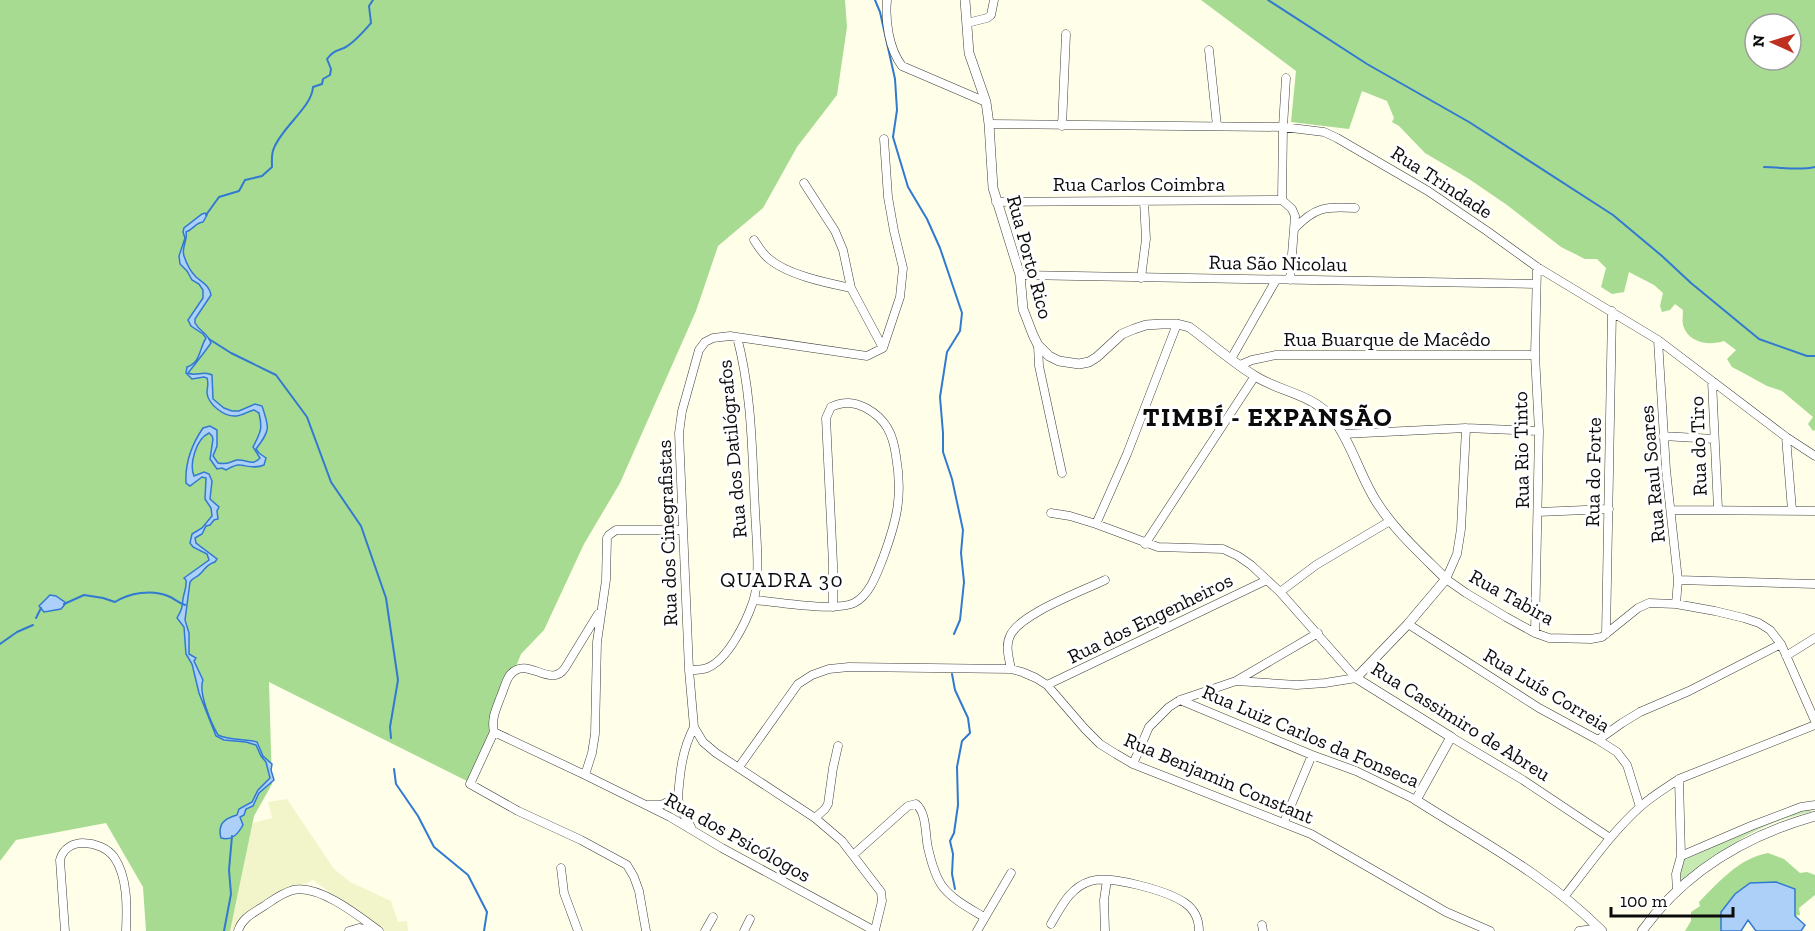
<svg xmlns="http://www.w3.org/2000/svg" width="1815" height="931" font-family="'Zilla Slab',serif">
	<style>
		.farmland { fill: #f2f5c9 }
		.green { fill: #c6eab2 }
		.forest { fill: #a7db91; fill-rule: evenodd }
		.water { fill: #acd0f8; stroke: #3179d1; stroke-width: 1.5 }
		.lines { fill: none; stroke-linecap: round; stroke-linejoin: round }
		.stream { stroke: #3179d1; stroke-width: 2 }
		.minor-casing { stroke: #3e3e3e; stroke-width: 9 }
		.tertiary-casing { stroke: #3e3e3e; stroke-width: 10 }
		.minor { stroke: #fff; stroke-width: 8 }
		.tertiary { stroke: #fff; stroke-width: 9 }
		.labels { text-anchor: middle; dominant-baseline: central; stroke-width: 6; stroke-linejoin: round; paint-order: stroke }
		.street-label { font-size: 20px; fill: #0b0b0b; stroke: #fff }
		.neighbourhood-label { font-size: 21px; letter-spacing: 1.5px; fill: #0b0b0b; stroke: #fff }
		.district-label { font-size: 26px; font-weight: bold; letter-spacing: 1.5px; fill: #0b0b0b; stroke: #fff }
	</style>
	<rect width="100%" height="100%" fill="#fffee9"/>
	<path class="farmland" d="M287,799L334,869L350,882L391,901L398,922L407,921L408,931H383L313,880L299,887L280,892L243,916L232,931H230L249,824L272,818L268,802Z"/>
	<path class="green" d="M1812,808V811L1810,812C1754,824 1720,851 1677,886L1682,861L1759,826L1806,809Z"/>
	<path class="forest" d="M0,0H845L847,27L837,95L797,147L763,208L718,246L696,311L620,483L584,544L544,630L521,654L469,782L269,682L272,784L254,816L230,931H146L143,887L106,823L16,840L0,861Z
		M1201,0H1815V430L1813,431L1808,424L1813,417L1782,391L1767,386L1747,375L1732,367L1727,359L1736,350L1724,341C1709,346 1688,343 1683,325C1682,320 1683,315 1683,310L1675,304L1670,310L1662,312L1660,306L1663,293L1654,285L1629,272L1624,292L1612,294L1601,287L1606,268L1597,259H1585L1561,247L1507,205L1469,179L1425,153L1399,126L1392,122L1394,118L1387,101L1362,91L1349,129L1291,122L1296,71ZM1755,24H1791V60H1755Z
		M1768,853L1784,859L1800,873L1807,872L1815,875V895L1799,908L1800,915L1795,916V889L1721,931H1685L1691,921V912L1700,906L1699,902C1719,882 1739,858 1768,853Z"/>
	<path class="water" d="M205,213L207,215L203,222C195,223 194,229 186,232C188,241 181,247 184,256C186,262 191,272 196,277C203,283 209,285 211,295L195,319V323C200,332 208,333 211,343C204,353 195,364 188,373C196,377 204,370 212,375L213,399L224,408L232,411H239L255,404L262,406C270,429 270,430 256,449L259,453L266,458L264,465C256,469 248,466 240,465C235,464 230,468 226,470L222,468L217,469L210,459L213,439L212,436L209,433C196,439 189,464 194,476L204,472L209,474L212,481L210,499L219,507L217,511L218,519L214,520L210,525L206,526L202,534L195,538L196,543L217,559L215,562C207,564 206,568 201,573C197,578 193,577 190,582L185,620L189,633V654L196,658L194,661L203,680C198,692 211,723 218,735C230,741 244,738 257,742L263,756L272,764L271,770L274,780L259,793L253,806L246,809L244,815L240,817L243,825C238,834 232,841 221,838C217,823 226,818 237,815L239,809L252,802L258,790L270,778L266,762L261,756L256,745L246,742L224,740L216,736L199,693L192,664L186,654L184,627L177,618C182,609 182,608 183,599C184,592 187,587 186,580L184,578L209,560L207,554L193,547L190,543L192,534L202,528L212,516L211,508L205,499L206,478L202,477L190,486L186,483C185,464 192,444 203,428L210,426L217,430V446L213,456L218,463C228,465 229,462 237,460C247,459 252,467 260,458L253,447C260,433 263,430 259,413L254,410C248,411 242,416 236,416C224,417 208,404 207,393C207,387 209,384 207,378L204,377L192,379L186,373L187,367C201,362 199,349 206,338L203,334L191,326L188,320L203,298V290L199,284L192,280L187,271L180,264L179,256L185,238L183,232L184,228L202,214Z
		M50,595L56,596L66,603L61,609L44,612L39,606Z
		M1776,882L1795,889V916L1805,925L1801,931H1756L1748,920L1741,931H1721V912L1735,894L1750,883Z"/>
	<g class="lines">
		<path class="stream" d="M875,0L880,12L895,79L897,110L893,137L908,187L927,219L940,248L962,313L960,331L947,352L940,397L943,433V452L952,479L963,530L961,553L964,582L960,620L954,634
			M1268,0L1367,64L1469,122L1613,215L1662,256L1691,283L1759,339L1807,356H1815
			M1764,167C1782,167 1798,171 1815,167
			M206,215L219,197L239,191L245,180L262,176L272,167C272,161 271,154 274,148C282,127 312,107 313,87L322,84L323,79L330,75L331,69L327,59C333,51 336,51 344,48C354,43 364,31 371,23L369,6L373,0
			M209,339L231,353L276,375L307,417L331,482L361,526L386,598L398,680L390,727L391,738
			M64,604L84,595L103,598L115,602C129,593 152,589 168,596C174,598 178,603 185,605
			M36,618L41,608
			M0,644L17,632L33,625
			M952,674L955,690L968,718L970,733L962,741L957,767L958,805L954,833L950,841L953,854L952,874L955,889
			M394,769L396,784L418,816L434,847L468,875L487,912L484,931
			M224,931L231,894L229,870L232,836"/>
		<defs>
			<path id="minor" d="M887,0C885,21 889,49 902,66L986,102
				M967,23L987,18L991,15L994,0
				M1209,50L1217,126
				M1286,78L1283,127L1282,200L1292,209L1295,216L1290,280
				M989,124L1283,127L1324,132L1337,138L1428,191L1487,231L1537,267L1658,340L1786,437L1815,456
				M1062,126L1066,34
				M804,183L835,231L843,250L851,288L883,348
				M996,202L1282,200
				M1294,229C1315,207 1326,206 1355,208
				M754,240C758,246 762,253 768,258C787,275 827,283 851,288
				M1020,275L1536,284
				M1141,278L1146,239L1144,201
				M1658,340L1666,470L1678,580L1676,604
				M1038,345L1039,366L1062,473
				M1231,359L1276,280
				M1240,365L1252,360L1276,355H1535
				M1712,381L1718,509
				M1466,428L1461,529L1457,554L1446,579L1466,593L1506,617L1535,633L1549,638L1591,639L1602,637L1638,608L1649,603L1676,604L1715,611L1744,618L1759,623L1770,630L1781,644L1815,721
				M1343,434L1466,428L1539,431
				M1663,436L1714,439
				M1786,437L1792,510
				M1671,510L1815,511
				M1538,512L1609,509
				M1051,513L1070,516L1096,524L1158,547L1223,549L1238,556L1251,565L1280,592L1356,678
				M1096,524L1127,454L1177,324
				M683,530H616L609,535L607,538L606,580L597,642L595,734L592,753L585,775L670,817L722,848L873,930
				M1145,544L1255,376
				M1678,580L1815,584
				M1280,592L1316,565L1390,521
				M754,600C777,602 835,612 854,603C870,595 877,573 883,558C897,520 903,496 896,456C893,434 886,419 866,408C854,402 844,401 831,407L826,418L833,564V607
				M1408,624L1539,708L1598,740L1617,752L1627,765L1640,807
				M1535,633L1539,431L1535,355L1537,267
				M1606,634L1612,311
				M1786,656L1815,638
				M1011,669C1009,658 1005,646 1010,636C1019,614 1083,591 1105,580
				M689,670C695,670 702,670 707,668C728,660 746,622 753,602C761,580 756,534 755,510C752,452 752,393 737,337
				M1236,681L1318,633
				M1047,685L1267,580
				M1180,700L1312,755L1356,771L1416,800
				M494,732L470,784L518,811L581,840L627,865L634,877L639,891L646,931
				M1451,737L1523,780L1610,838
				M1598,740L1622,723L1640,712L1689,691L1781,644
				M1133,764L1149,727L1169,707L1180,700L1236,681L1297,685L1325,683L1356,678
				M739,767L798,684L812,675L829,669L849,667L1011,669L1022,672L1036,678L1047,685L1085,729L1100,744L1116,754L1133,764L1311,834L1446,912L1490,931
				M585,775L494,732C491,719 496,709 501,696C504,689 506,680 510,675C527,654 550,690 565,668L598,614
				M1679,779L1681,856
				M678,797L680,808L691,827
				M648,805H661L678,797C680,772 682,750 694,727
				M815,818L825,809L828,804L833,768L838,746
				M1284,822L1312,755
				M853,855L908,806L916,804C927,813 925,835 928,848C931,861 935,877 943,887C953,900 971,909 984,917
				M561,868L564,893L578,931
				M1677,891L1676,874L1681,856L1751,826L1801,807L1815,805
				M1564,897C1588,867 1611,833 1640,807C1652,796 1666,788 1679,779L1815,725
				M1051,924C1061,907 1070,887 1091,881C1111,875 1168,891 1185,903C1195,910 1199,920 1199,931
				M1262,925L1263,931
				M65,931L60,860C66,836 101,840 114,857C128,877 127,908 126,931
				M238,931C242,918 253,913 264,906C273,900 282,893 293,890C319,884 359,916 379,931
				M349,931L359,928L372,931
				M705,931L713,917
				M744,931L750,919
				M873,931L875,930L882,901L881,892L842,841L815,818L716,753L703,742L694,727L689,670L679,433L682,411L699,350L705,342L713,338L730,336L867,356L883,348L900,297L903,268L894,231L888,197L884,139
				M977,931L1011,873
				M1105,931L1104,900L1107,880
				M1579,931L1599,928"/>
			<path id="tertiary" d="M965,0L969,53L986,102L989,124L993,188L1020,275L1023,309L1033,335L1038,345L1049,356L1059,361L1079,364L1089,362L1097,357L1122,334L1134,329L1146,325L1162,324H1177L1189,327C1211,343 1232,362 1255,376C1282,393 1312,393 1334,420C1351,442 1360,476 1376,501C1394,530 1421,554 1446,579L1408,624L1356,678L1451,737L1416,800C1479,840 1549,877 1602,931
				M1642,931C1685,871 1745,836 1815,816"/>
		</defs>
		<use href="#minor" class="minor-casing"/>
		<use href="#tertiary" class="tertiary-casing"/>
		<use href="#minor" class="minor"/>
		<use href="#tertiary" class="tertiary"/>
	</g>
	<g class="labels">
		<g class="street-label">
			<text transform="translate(1442 182) rotate(33)">Rua Trindade</text>
			<text x="1139" y="184">Rua Carlos Coimbra</text>
			<text transform="translate(1030 257) rotate(75)">Rua Porto Rico</text>
			<text transform="translate(1278 263) rotate(1)">Rua São Nicolau</text>
			<text x="1387" y="339">Rua Buarque de Macêdo</text>
			<text transform="translate(1698 446) rotate(-92)">Rua do Tiro</text>
			<text transform="translate(732 449) rotate(-95)">Rua dos Datilógrafos</text>
			<text transform="translate(1521 450) rotate(-91)">Rua Rio Tinto</text>
			<text transform="translate(1593 472) rotate(-89)">Rua do Forte</text>
			<text transform="translate(1652 474) rotate(-95)">Rua Raul Soares</text>
			<text transform="translate(667 533) rotate(-92)">Rua dos Cinegrafistas</text>
			<text transform="translate(1512 597) rotate(29)">Rua Tabira</text>
			<text transform="translate(1150 618) rotate(-26)">Rua dos Engenheiros</text>
			<text transform="translate(1547 690) rotate(31)">Rua Luís Correia</text>
			<text transform="translate(1461 721) rotate(32)">Rua Cassimiro de Abreu</text>
			<text transform="translate(1311 736) rotate(23)">Rua Luiz Carlos da Fonseca</text>
			<text transform="translate(1219 778) rotate(23)">Rua Benjamin Constant</text>
			<text transform="translate(738 837) rotate(29)">Rua dos Psicólogos</text>
		</g>
		<g class="neighbourhood-label">
			<text x="782" y="579">QUADRA 30</text>
		</g>
		<g class="district-label">
			<text x="1268" y="417">TIMBÍ - EXPANSÃO</text>
		</g>
	</g>
	<g transform="translate(1773 42) rotate(274)"><circle r="28" fill="#ffffff" stroke="#9d9d9d" stroke-width="1.5"/>
	<path d="M0-4.5L10 22L0 15L-10 22Z" fill="#be3120"/>
	<text y="-9" font-size="16" font-weight="bold" text-anchor="middle" fill="#0b0b0b">N</text>
	</g>
	<path d="M1611 907v9h122v-9" fill="none" stroke="#0b0b0b" stroke-width="3"/>
	<text x="1620" y="907" font-size="18" fill="#0b0b0b" stroke="#ffffff" stroke-width="4.5" paint-order="stroke">100 m</text>
</svg>
